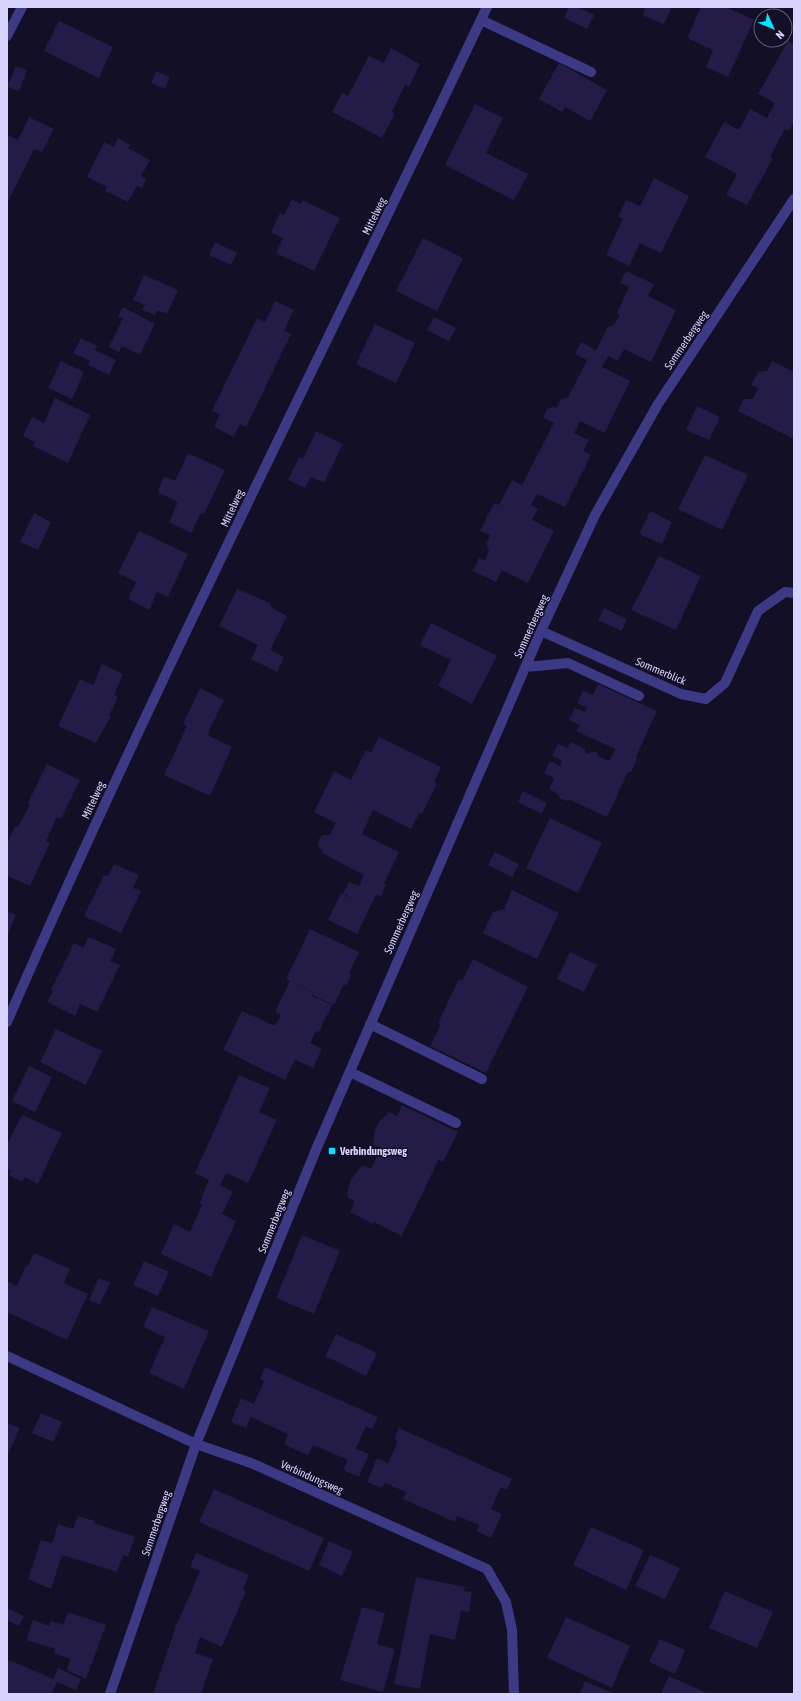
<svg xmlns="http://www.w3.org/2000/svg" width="801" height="1701" font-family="'Asap Condensed',sans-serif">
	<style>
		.building { fill: #241b47 }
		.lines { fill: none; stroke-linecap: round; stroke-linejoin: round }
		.minor { stroke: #3d3a85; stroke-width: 10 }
		.poi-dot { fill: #00e5ff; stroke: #130f26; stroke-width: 1.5 }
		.labels { text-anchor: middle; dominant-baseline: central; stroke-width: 3; stroke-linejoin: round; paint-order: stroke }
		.street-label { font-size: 11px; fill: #d9d4ff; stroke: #130f26 }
		.poi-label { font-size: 11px; font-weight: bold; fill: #d9d4ff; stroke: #130f26; text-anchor: start }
	</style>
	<rect width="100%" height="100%" fill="#130f26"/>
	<path class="building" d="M569,7H577L594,15L587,29L564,18Z
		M646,7H672L664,24L642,15Z
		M701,7H726L754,20L728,77L706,67L713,50L687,38Z
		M59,21L113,47L99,78L44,51Z
		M788,41L794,44V121L789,131L785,129L770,157L773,158L747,205L726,195L737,174L705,157L724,122L739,130L750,109L767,118L775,103L758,94Z
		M391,48L420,64L409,87L405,85L392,112L395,113L382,138L332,112L342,93L348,96L369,56L384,63Z
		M559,63L607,90L590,121L565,107L562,112L539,99Z
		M16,66L27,70L19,91L7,87Z
		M156,71L170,77L165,89L151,83Z
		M475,104L503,118L486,153L528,174L514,200L445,165Z
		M29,117L54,129L42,152L34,149L7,203V135L18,140Z
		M118,138L130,145L128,148L150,160L141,176L146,179L142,188L137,186L128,202L105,191L107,187L87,177L104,142L114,147Z
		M654,178L689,196L661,253L640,243L629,266L606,255L623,219L618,217L626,200L640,206Z
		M292,199L300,204L302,200L340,218L314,271L276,253L283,238L271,232L280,213L284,215Z
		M423,238L463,258L437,311L396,291Z
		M215,242L237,253L231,265L209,255Z
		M626,271L654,284L648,296L676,310L651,362L624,349L618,361L608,356L602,367L630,381L617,407L605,433L580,421L574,433L589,440L583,451L591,455L565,507L537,494L531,505L538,509L532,520L554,531L528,583L502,570L496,582L473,571L479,558L485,561L489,550L486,545L490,535L480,531L494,503L499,505L512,480L522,485L554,423L543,418L547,409L553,407L556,408L561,399L568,397L587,360L575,354L581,342L596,350L607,328L614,325L620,315L617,313L629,287L620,283Z
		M144,275L178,290L167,314L157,310L155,315L142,310L145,305L133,300Z
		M275,301L294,310L284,331L291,334L246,427L240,424L234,437L214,427L220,414L212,411L257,318L265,322Z
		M123,307L155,324L140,355L122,346L119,352L109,347L123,318L118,316Z
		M434,317L456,328L449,341L427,330Z
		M375,324L415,343L396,383L356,364Z
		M81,338L97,346L95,350L116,360L109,375L88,365L90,361L73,353Z
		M61,361L84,372L72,399L48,388Z
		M772,361L794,372V434L792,438L738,411L744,399H753L758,388L751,385L758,372L767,371Z
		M55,398L90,415L68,463L33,446L35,442L23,436L32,417L44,423Z
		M697,406L720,417L709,440L686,430Z
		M316,431L343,444L324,483L311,477L305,488L288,480L299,457L303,459Z
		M188,453L225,470L204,514L201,513L191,533L169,522L178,502L159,493L158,490L163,478L166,477L175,481Z
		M705,455L748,475L722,530L678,509Z
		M650,511L672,522L662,544L639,534Z
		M34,513L51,522L38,550L20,542Z
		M139,531L188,554L168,597L157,592L149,610L128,599L136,582L118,573Z
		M659,556L701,576L676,630L631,610Z
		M237,589L270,603L272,608L287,616L270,650L284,657L277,672L251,659L258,645L219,626Z
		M604,608L627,619L622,631L598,620Z
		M431,623L497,656L472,704L438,686L451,660L420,645Z
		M102,664L123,674L114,695L118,697L109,715L111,716L96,743L58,726L80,679L93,685Z
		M598,684L657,711L636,757L637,760L631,772H628L607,817L570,800L567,801L560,798L558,794L549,789L554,778L544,773L550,761L560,766L562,760L552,756L558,744L568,748L571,742L585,749L586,754L596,751L598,756L609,761L615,749L576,731L580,725L569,720L575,708L585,712L587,708L577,703L583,691L593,695Z
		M200,688L224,700L207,735L232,747L210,796L164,775L187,726L183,724Z
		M379,737L441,767L434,782L437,784L422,814L419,813L411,829L373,810L362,834L399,852L384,884L386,885L381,896L376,895L357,934L328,920L341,893L357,901L343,893L349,882L359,886L364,875L322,853L323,851L318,846L319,839L323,835H330L336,823L314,812L334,771L351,780L366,750L371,753Z
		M47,764L80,780L61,819L57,817L46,841L50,843L30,886L7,876V844L15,826L18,827L30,804L28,803Z
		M523,791L547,803L542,814L518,802Z
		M550,818L602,843L578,893L526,868Z
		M495,852L519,864L512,877L488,865Z
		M114,864L139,875L133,888L141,891L121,933L84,916L104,875L108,876Z
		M512,890L559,913L537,959L483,933L493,912L504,909Z
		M7,911L16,915L7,936Z
		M310,929L359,952L349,974L351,975L346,986L344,984L334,1005L312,995L314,992L286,979Z
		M89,937L116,949L110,961L120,965L97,1012L80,1004L75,1016L47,1002L53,991L51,990L74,943L83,948Z
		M570,952L597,965L584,992L557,979Z
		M473,959L528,987L486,1073L430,1046L441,1025L438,1023L459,979L462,981Z
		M290,981L313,992L311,997L312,996L332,1005L318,1033L316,1031L310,1043L322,1049L313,1068L295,1060L285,1080L223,1050L242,1011L275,1026L281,1015L275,1012Z
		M56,1029L102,1051L86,1085L40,1062Z
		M29,1066L52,1077L35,1112L12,1101Z
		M239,1075L270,1088L259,1112L277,1120L248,1183L226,1173L220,1185L233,1192L222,1214L236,1221L211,1277L161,1254L174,1224L190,1232L202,1205L199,1204L209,1180L195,1173Z
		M402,1105L458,1132L443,1162L439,1159L401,1237L400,1235L374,1222L373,1224L350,1212L355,1201L348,1198L347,1193L351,1180L358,1170L363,1165L371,1169L381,1148L373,1145L375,1130L378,1123L389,1112L397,1116Z
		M22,1115L62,1133L38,1184L25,1177L22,1182L9,1175L11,1171L7,1169V1145Z
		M302,1235L340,1251L314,1314L276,1298Z
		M34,1253L70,1269L64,1283L88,1294L67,1340L7,1312V1281L17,1286L26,1265L28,1266Z
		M144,1261L169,1272L158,1296L133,1285Z
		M99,1278L110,1283L100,1305L89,1300Z
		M152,1307L209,1331L184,1389L149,1373L165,1337L143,1327Z
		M336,1334L377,1353L366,1376L325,1356Z
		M265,1367L378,1417L372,1429L366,1426L356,1449L369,1454L359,1477L343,1470L348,1460L313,1445L308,1455L296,1450L284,1444L288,1434L251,1417L246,1428L231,1422L241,1398L254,1404L264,1381L260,1379Z
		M41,1413L62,1422L53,1442L32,1433Z
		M7,1423L20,1428L9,1452L7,1451Z
		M399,1428L512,1479L507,1490L501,1487L491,1509L502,1514L491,1538L477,1531L479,1525L457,1516L455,1522L403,1499L406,1492L385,1483L382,1488L367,1482L377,1458L388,1463L398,1441L394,1439Z
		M214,1489L324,1538L309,1571L199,1522Z
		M78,1516L95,1521L94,1523L135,1537L128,1557L123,1555L117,1572L62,1555L51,1589L28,1579L41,1540L52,1543L58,1524L73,1529Z
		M591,1527L644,1550L626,1590L573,1565Z
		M329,1541L353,1552L342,1576L319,1565Z
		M196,1553L249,1575L243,1589L246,1591L222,1647L200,1637L195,1653L213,1659L201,1694H153L176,1626L200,1571L190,1567Z
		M650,1555L680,1568L665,1599L635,1586Z
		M416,1577L465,1587L464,1591L472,1592L469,1612L461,1611L455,1640L430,1634L420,1689L394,1684Z
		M725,1591L773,1612L757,1648L709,1628Z
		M362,1607L385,1613L377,1644L395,1649L383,1692L340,1680Z
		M7,1608L24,1616L19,1626L7,1620Z
		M68,1612L106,1625L86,1679L67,1670L70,1659L54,1653L55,1649L26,1640L33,1620L49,1626L51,1621L63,1625Z
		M566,1617L630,1646L612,1688L547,1658Z
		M660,1639L685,1650L675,1674L649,1662Z
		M9,1660L53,1679L58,1668L81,1679L76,1690L57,1682L51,1694H7V1665Z
		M669,1676L705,1692V1694H661Z
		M585,1681L615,1694H579Z"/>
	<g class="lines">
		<path class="minor" d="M481,20L591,72
			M7,36L22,7
			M541,631L681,694L706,699L725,683L758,611L785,592L794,593
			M526,667L568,663L639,696
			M7,1022C156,679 327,346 487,7
			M370,1024L482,1079
			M350,1072L456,1123
			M7,1356L196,1444L251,1463L487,1569L506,1602L512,1630L514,1694
			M110,1694L196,1444L318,1145L541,631L595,515L658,404L794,199"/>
	</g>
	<rect class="poi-dot" x="328" y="1147" width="8" height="8" rx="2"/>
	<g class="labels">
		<g class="street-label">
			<text transform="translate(374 216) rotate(-64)">Mittelweg</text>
			<text transform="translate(686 340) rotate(-56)">Sommerbergweg</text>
			<text transform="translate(232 508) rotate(-65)">Mittelweg</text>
			<text transform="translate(531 626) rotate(-66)">Sommerbergweg</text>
			<text transform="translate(661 671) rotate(23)">Sommerblick</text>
			<text transform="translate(93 800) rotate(-65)">Mittelweg</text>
			<text transform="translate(401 922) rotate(-66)">Sommerbergweg</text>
			<text transform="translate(274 1221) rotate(-68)">Sommerbergweg</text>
			<text transform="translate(312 1477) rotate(24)">Verbindungsweg</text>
			<text transform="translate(156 1523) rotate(-71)">Sommerbergweg</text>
		</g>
		<g class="poi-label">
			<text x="340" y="1151">Verbindungsweg</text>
		</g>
	</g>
	<rect width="801" height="1701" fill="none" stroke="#d9d4ff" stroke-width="16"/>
	<g transform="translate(773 28) rotate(134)"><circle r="19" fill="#130f26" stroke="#625e7d"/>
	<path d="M0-3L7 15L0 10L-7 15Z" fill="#00e5ff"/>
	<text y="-6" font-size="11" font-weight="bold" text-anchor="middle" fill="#d9d4ff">N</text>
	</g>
</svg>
